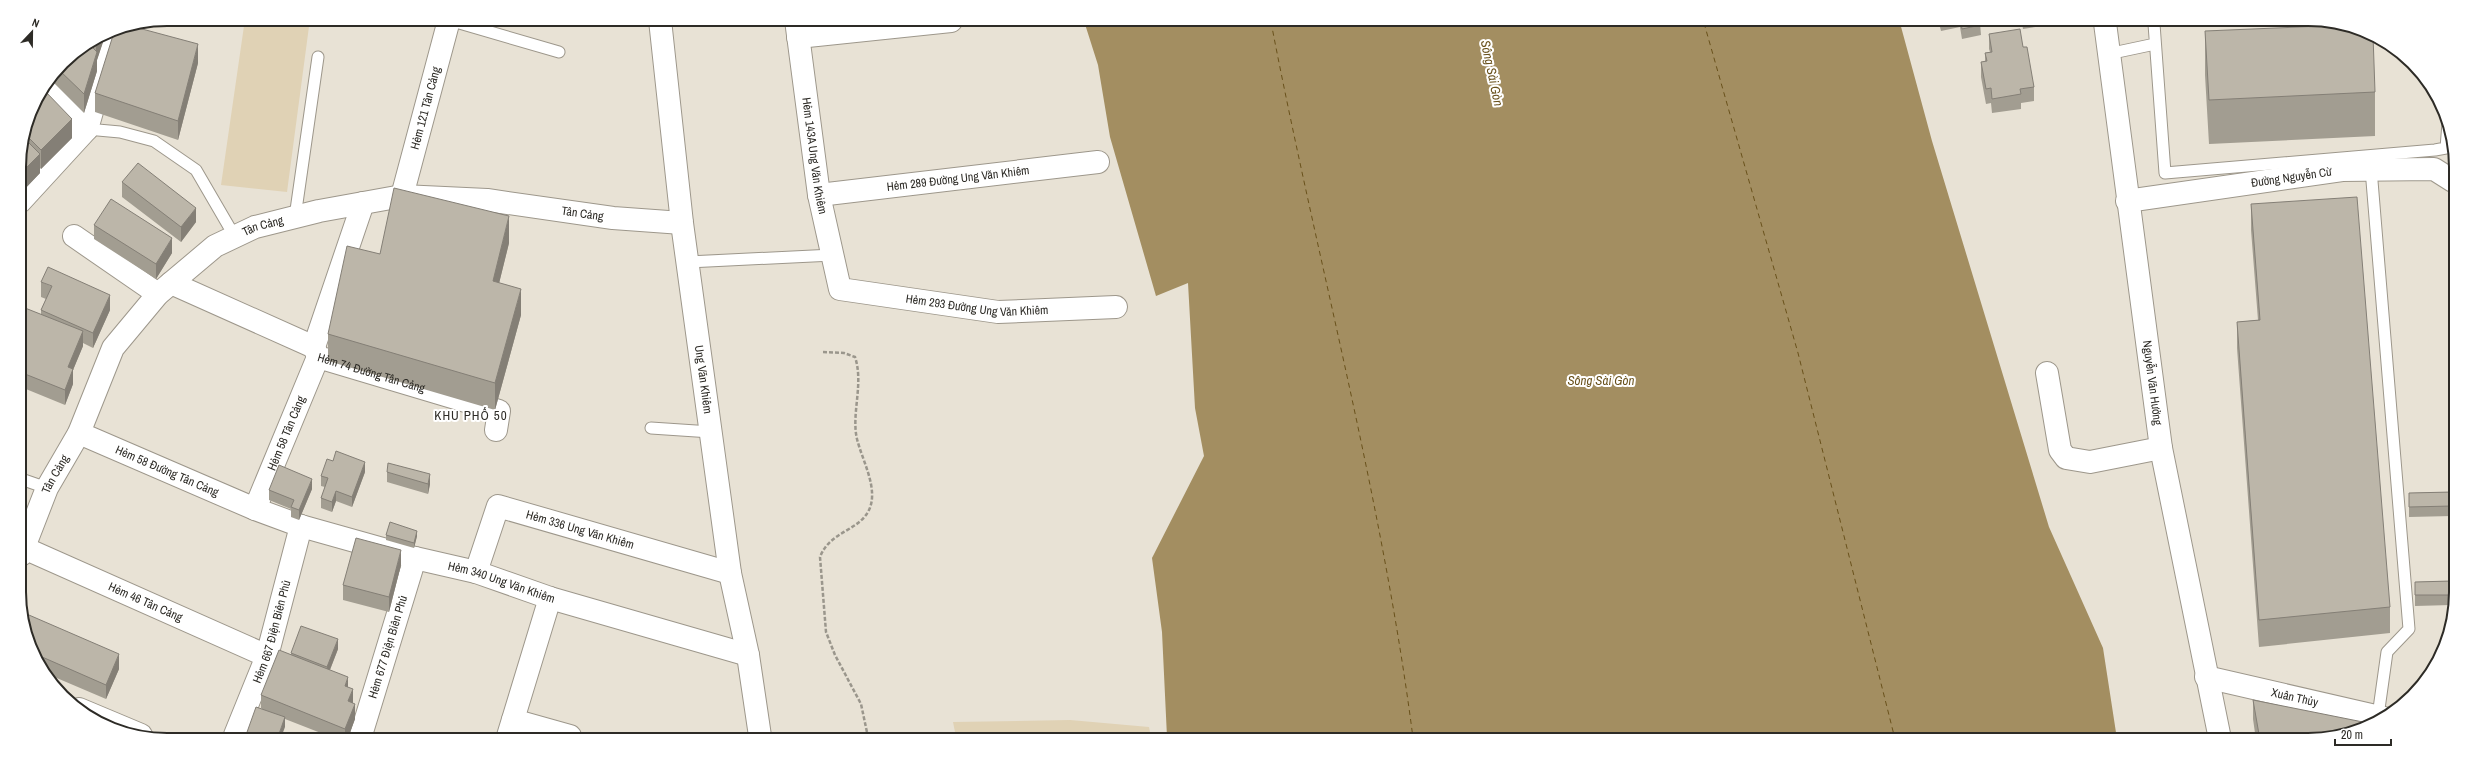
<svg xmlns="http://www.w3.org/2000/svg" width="2475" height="759" font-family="'Archivo Narrow',sans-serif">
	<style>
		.green { fill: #e0d2b5 }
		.water { fill: #a38e61 }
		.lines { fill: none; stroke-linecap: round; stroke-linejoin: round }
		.ferry { stroke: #69511b; stroke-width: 1; stroke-dasharray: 5 4; stroke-linecap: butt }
		.service-casing { stroke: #9d978b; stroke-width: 13 }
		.minor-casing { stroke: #9d978b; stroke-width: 24 }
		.tertiary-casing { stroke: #9d978b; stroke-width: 24 }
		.secondary-casing { stroke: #9d978b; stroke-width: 24 }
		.path { stroke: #9a968c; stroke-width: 2.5; stroke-dasharray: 4 2; stroke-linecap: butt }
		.service { stroke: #fff; stroke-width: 11 }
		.minor { stroke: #fff; stroke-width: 22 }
		.tertiary { stroke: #fff; stroke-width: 22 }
		.secondary { stroke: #fff; stroke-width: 22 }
		.wall { fill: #a29d91 }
		.shaded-wall { fill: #847f76 }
		.building { fill: #bcb6a9; stroke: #847f76 }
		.labels { text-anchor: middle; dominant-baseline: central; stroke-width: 4; stroke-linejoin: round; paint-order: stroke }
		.street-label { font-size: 12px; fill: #2d2b26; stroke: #fff }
		.water-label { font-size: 13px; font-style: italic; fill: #69511b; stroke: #fff }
		.neighbourhood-label { font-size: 13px; letter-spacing: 1px; fill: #2d2b26; stroke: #fff }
		.rim { fill: none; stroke: #2d2b26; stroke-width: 2 }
	</style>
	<rect width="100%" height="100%" fill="#e8e2d5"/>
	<path class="green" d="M245,19H310L287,192L221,185Z
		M1070,720L1149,727L1151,737H956L953,722Z"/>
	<path class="water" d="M1084,21L1900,23L1932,141L2049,527L2103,648L2117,739L1167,737L1162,632L1152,558L1204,456L1195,408L1188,283L1156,296L1110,137L1098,65Z
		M2305,24H2346L2350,26L2305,28Z"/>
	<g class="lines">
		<path class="ferry" d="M1271,22C1317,261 1382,496 1413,738
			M1704,23L1798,353L1895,739"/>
		<defs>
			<path id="service" d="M449,20L559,52
				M2154,24L2165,173L2435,150L2446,148L2448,123
				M2108,54L2155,44
				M87,129L120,132L154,141L196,170L235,237
				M2371,169L2409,629L2387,652L2378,716
				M295,217L318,57
				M688,262L833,255
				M651,428L711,432
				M21,479L47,488"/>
			<g id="minor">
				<path id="s1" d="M796,20L819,195L840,289L998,312L1116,307"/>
				<path d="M798,37L951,21"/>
				<path d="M46,88L87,129"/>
				<path id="s2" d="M819,195L1098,162"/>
				<path id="s3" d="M402,196L449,20"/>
				<path id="s4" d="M2127,201L2342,170L2434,169L2453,181"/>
				<path d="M20,202L87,129L116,29"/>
				<path d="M74,236L158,294"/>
				<path id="s5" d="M171,283L314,347L318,357L499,411L496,430"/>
				<path d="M314,347L363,203"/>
				<path d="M2047,373L2060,450L2066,458L2090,462L2161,448"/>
				<path id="s6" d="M79,433L255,509L301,526L415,558L476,572L550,598L748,655"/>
				<path id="s7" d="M255,509L318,357"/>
				<path id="s8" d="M24,548L267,656"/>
				<path id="s9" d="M476,572L498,506L730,573"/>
				<path d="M79,709L141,735"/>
				<path d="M513,720L570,736"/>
				<path id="s10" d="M235,735L267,656L301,526"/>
				<path id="s11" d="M361,735L415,558"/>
				<path d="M508,736L550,598"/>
			</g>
			<g id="tertiary">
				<path id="s12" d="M21,555L47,488L79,433L113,348L158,294L215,246L255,227L319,211L402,196L487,200L613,218L682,223"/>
				<path id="s13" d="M2206,677L2384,718"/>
			</g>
			<g id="secondary">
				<path id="s14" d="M660,20L682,223L730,573L748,655L760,736"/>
				<path id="s15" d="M2105,23L2161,448L2220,739"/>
			</g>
		</defs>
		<use href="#service" class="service-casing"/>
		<use href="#minor" class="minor-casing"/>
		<use href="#tertiary" class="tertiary-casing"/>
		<use href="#secondary" class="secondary-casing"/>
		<path class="path" d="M823,352L844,353L855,357C864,384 851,414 857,439C862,460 879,489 869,510C859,531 830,531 820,557L826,632L835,655L861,704L868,737"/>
		<use href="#service" class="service"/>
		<use href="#minor" class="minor"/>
		<use href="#tertiary" class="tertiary"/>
		<use href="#secondary" class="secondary"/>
	</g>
	<path class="wall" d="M1939,23H1980L1981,35L1962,39L1960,27L1941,31Z
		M2022,23H2042V26L2023,29Z
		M2161,24H2199L2161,26Z
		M2205,31L2375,92V136L2209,144L2205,75Z
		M106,33L97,60V71L84,113L51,80L63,62Z
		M1989,34L2023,47L2034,87V101L2021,103V109L1992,113L1991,103L1986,104L1981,77V62H1985V53L1990,52L1989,49Z
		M198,63L178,140L95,112V93Z
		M30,110L72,138L41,169L40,168V173L20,194L19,158Z
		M122,182L196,222L181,242L122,197Z
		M2251,204L2390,607V633L2259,647L2237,348V322L2258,320L2251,230Z
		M94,225L172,253L156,279L94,239Z
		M509,243L499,283L521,315L495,410L328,361V334L380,254Z
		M41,282L110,310L93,348L83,343V346L73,370V384L65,405L21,387L20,306L41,315V310L46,299L41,297Z
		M365,472L352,507L336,501L332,512L321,508V498L325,487L321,486V476Z
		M387,472L430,484L428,494L387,482Z
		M312,489L299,520L291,517V509L269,500V490Z
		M2452,492V516L2409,517V493Z
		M386,535L417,536L414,548L386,540Z
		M401,565L389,612L343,600V585Z
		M2451,581V605L2415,606V582Z
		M22,620L119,669L106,699L45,673L34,657Z
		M338,649L330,670L348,687L353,703L355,719L349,735H326L285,719V727L261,708V695L291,655V653Z
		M2253,700L2317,740H2256L2253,719Z"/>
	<path class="shaded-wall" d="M106,33L97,60V71L84,113V94L96,56V44L97,39Z
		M198,44V63L178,140V121Z
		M72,119V138L41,169V150Z
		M40,154V173L20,194L19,175Z
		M196,208V222L181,242V227Z
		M509,216V243L493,308V281Z
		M172,238V253L156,279V264Z
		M521,289V315L495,410V383Z
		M110,295V310L93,348V333Z
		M83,331V346L73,370V384L65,405V390L68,367Z
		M365,462V472L352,507V497Z
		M430,474V484L428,494V484Z
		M312,479V489L299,520V510Z
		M336,491V501L332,512V502Z
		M417,531V536L414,548V543Z
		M401,550V565L389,612V597Z
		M338,639V649L327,677V667Z
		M119,654V669L106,699V685Z
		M348,677V692L345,686Z
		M353,689V704L348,701Z
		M355,704V719L349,735H345V729Z
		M285,717V727L282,735L279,734Z"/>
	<path class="building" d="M1961,23H1980L1981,25L1962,29Z
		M2347,25L2373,35L2375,92L2209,100L2205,31Z
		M131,26L198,44L178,121L95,93L115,29Z
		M2020,29L2023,47H2027L2034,87L2020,89L2021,94L1992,99L1991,88L1986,89L1981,62L1987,61L1985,53L1992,52L1989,34Z
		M97,39L96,44L93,42Z
		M89,44L97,52L84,94L58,69L63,62Z
		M44,90L72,119L41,150L25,134L30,110Z
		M24,138L40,154L19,175V158Z
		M138,163L196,208L181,227L122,182Z
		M394,188L509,216L493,281L521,289L495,383L328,334L347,246L380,254Z
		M2357,197L2390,607L2259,620L2237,322L2260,320L2251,204Z
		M111,199L172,238L156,264L94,225Z
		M48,267L110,295L93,333L41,310L52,286L41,282Z
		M20,306L83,331L68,367L73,369L65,390L20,372Z
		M336,451L365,462L352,497L336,491L332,502L321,498L328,478L321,476L327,459L333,461Z
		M388,463L430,474L428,484L387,472Z
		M279,465L312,479L299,510L291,507L294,500L269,490Z
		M2452,492V506L2409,507V493Z
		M390,522L417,531L414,543L386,535Z
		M356,538L401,550L389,597L343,585Z
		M2451,581V595H2415V582Z
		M22,612L119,654L106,685L33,653L22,620Z
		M301,626L338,639L327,667L291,653Z
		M279,650L348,677L345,686L353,689L348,701L355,704L345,729L261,695Z
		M2253,700L2373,724L2364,729L2317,740H2260Z
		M256,707L285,717L279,734L283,735H246Z"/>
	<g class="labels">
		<g class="street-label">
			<text stroke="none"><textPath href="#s3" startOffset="91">Hẻm 121 Tân Cảng</textPath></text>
			<text stroke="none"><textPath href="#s1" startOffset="137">Hẻm 143A Ung Văn Khiêm</textPath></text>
			<text stroke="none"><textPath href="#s4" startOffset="166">Đường Nguyễn Cừ</textPath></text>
			<text stroke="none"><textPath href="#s2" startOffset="140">Hẻm 289 Đường Ung Văn Khiêm</textPath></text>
			<text stroke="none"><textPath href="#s12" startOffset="748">Tân Cảng</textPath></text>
			<text stroke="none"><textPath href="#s12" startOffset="424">Tân Cảng</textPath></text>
			<text stroke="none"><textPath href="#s1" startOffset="411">Hẻm 293 Đường Ung Văn Khiêm</textPath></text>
			<text stroke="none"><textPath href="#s5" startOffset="223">Hẻm 74 Đường Tân Cảng</textPath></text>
			<text stroke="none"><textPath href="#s14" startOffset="362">Ung Văn Khiêm</textPath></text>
			<text stroke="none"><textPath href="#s15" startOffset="363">Nguyễn Văn Hưởng</textPath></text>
			<text stroke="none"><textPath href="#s7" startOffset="82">Hẻm 58 Tân Cảng</textPath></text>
			<text stroke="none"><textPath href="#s6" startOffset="96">Hẻm 58 Đường Tân Cảng</textPath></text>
			<text stroke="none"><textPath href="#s12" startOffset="88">Tân Cảng</textPath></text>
			<text stroke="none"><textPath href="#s9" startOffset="155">Hẻm 336 Ung Văn Khiêm</textPath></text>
			<text stroke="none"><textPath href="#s6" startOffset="449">Hẻm 340 Ung Văn Khiêm</textPath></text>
			<text stroke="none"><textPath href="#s8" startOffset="133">Hẻm 46 Tân Cảng</textPath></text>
			<text stroke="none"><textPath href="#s10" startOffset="110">Hẻm 667 Điện Biên Phủ</textPath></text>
			<text stroke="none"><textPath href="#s11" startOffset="92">Hẻm 677 Điện Biên Phủ</textPath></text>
			<text stroke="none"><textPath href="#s13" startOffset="91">Xuân Thủy</textPath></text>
		</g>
		<g class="water-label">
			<text transform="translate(1492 73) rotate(78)">Sông Sài Gòn</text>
			<text x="1601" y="380">Sông Sài Gòn</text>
		</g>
		<g class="neighbourhood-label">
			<text x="471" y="415">KHU PHỐ 50</text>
		</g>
	</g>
	<path d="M0 0H2475V759H0ZM167 26H2308A141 141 0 0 1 2449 167V592A141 141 0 0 1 2308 733H167A141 141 0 0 1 26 592V167A141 141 0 0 1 167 26Z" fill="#fff" fill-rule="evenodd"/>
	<path class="rim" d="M167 26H2308A141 141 0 0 1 2449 167V592A141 141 0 0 1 2308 733H167A141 141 0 0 1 26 592V167A141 141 0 0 1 167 26Z"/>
	<g transform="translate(32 32) rotate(22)" stroke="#ffffff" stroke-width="3" paint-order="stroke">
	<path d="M0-3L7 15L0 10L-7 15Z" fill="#2d2b26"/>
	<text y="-6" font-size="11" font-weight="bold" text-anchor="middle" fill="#2d2b26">N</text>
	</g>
	<path d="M2335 739v6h56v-6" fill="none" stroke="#2d2b26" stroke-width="2"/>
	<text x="2341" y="739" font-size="12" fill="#2d2b26" stroke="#ffffff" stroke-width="3" paint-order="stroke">20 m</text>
</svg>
